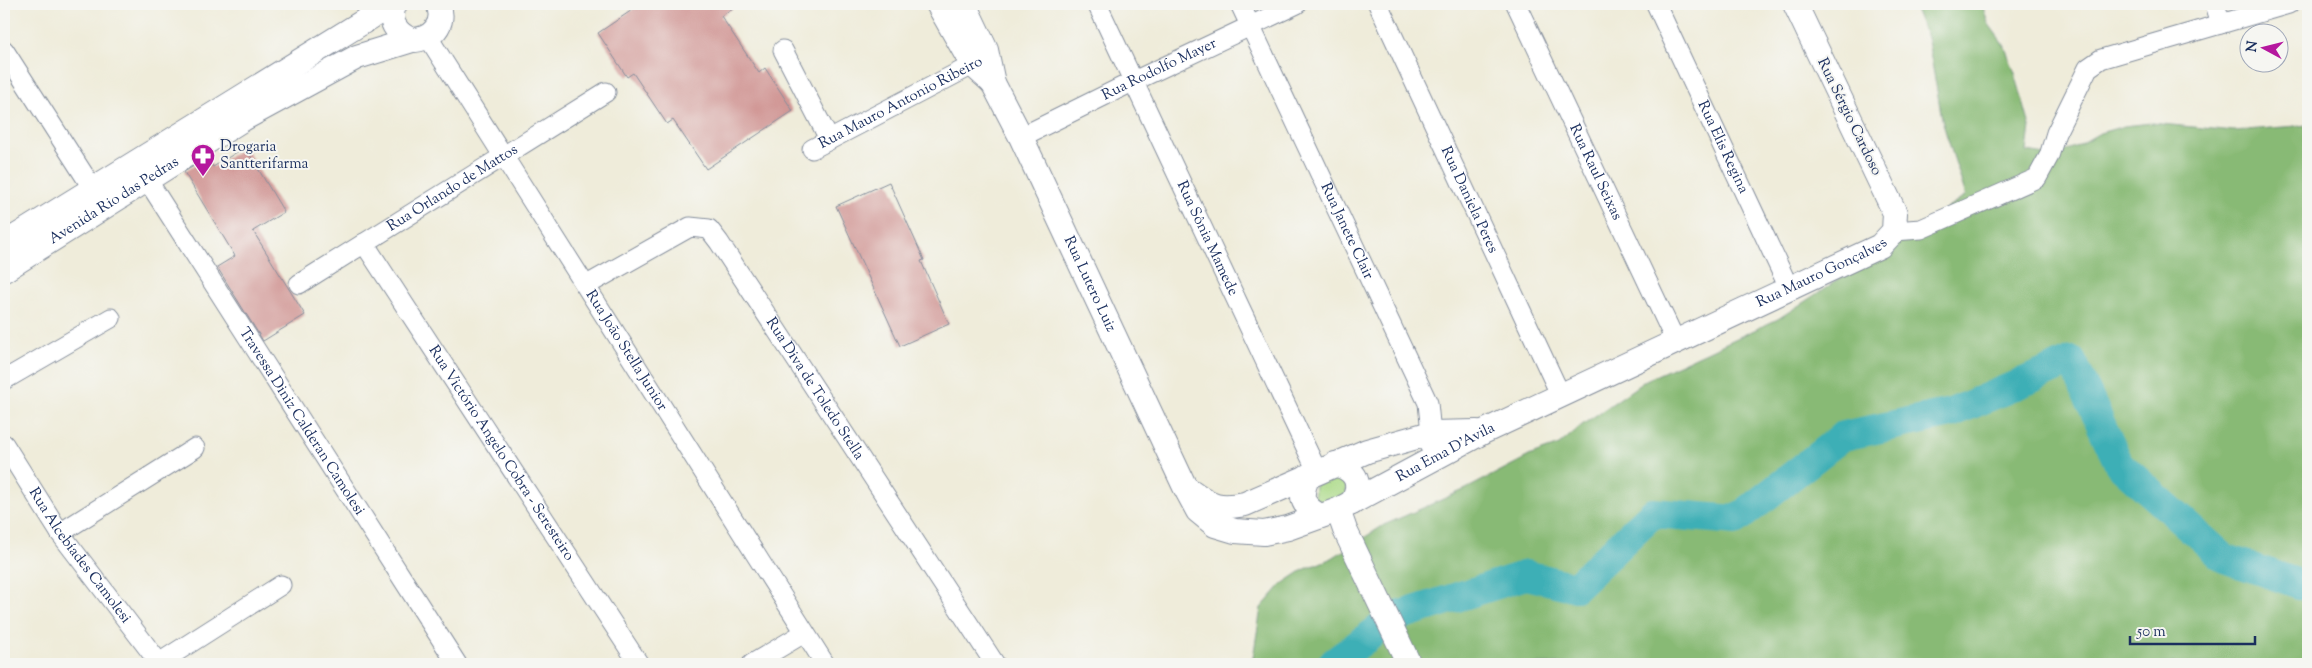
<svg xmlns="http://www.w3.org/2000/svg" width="2312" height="668" font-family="'Sorts Mill Goudy',serif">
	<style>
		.green { fill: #abda87; stroke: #638472 }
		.forest { fill: #88ba74; stroke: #527469 }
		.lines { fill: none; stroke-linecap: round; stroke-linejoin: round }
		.river { stroke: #3eafb6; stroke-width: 30 }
		.building { fill: #d19896 }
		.minor-casing { stroke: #858e9c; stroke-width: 21 }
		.tertiary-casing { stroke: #858e9c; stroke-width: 26 }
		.minor { stroke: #fff; stroke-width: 19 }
		.tertiary { stroke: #fff; stroke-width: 24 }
		.labels { text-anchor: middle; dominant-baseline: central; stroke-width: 4; stroke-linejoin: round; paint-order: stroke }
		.street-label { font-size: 15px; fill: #1b2f5e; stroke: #f6f6f2 }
		.poi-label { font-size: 15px; fill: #1b2f5e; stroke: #f6f6f2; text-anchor: start }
	</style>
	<rect width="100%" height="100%" fill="#f6f6f2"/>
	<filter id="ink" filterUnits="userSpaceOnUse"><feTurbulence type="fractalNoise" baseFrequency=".02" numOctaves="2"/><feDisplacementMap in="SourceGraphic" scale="10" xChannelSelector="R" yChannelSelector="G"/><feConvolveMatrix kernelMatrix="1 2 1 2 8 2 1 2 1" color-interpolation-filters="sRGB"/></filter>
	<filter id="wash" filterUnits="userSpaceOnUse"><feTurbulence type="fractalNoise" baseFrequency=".0096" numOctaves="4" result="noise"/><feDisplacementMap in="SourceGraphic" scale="20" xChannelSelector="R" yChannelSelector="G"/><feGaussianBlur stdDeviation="1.12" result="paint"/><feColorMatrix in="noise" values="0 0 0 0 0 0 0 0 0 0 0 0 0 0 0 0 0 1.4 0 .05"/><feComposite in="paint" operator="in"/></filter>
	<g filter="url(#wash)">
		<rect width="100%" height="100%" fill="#efecda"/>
		<path class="green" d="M1344,474L1347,496L1323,506L1314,502L1315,485Z"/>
		<path class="forest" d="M1913,4H1982L1988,23L2004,45L2014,70L2030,126L2027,152L2052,156L2077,146L2100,133L2124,126L2151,123L2234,131L2308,125V664H1252L1261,608L1282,584L1303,570L1332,558L1384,525L1466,489L1531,455L1559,445L1582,425L1646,380L1778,319L1966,196L1943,124L1928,41Z"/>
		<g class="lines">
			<path class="river" d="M1332,664L1395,617L1526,575L1575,587L1653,513L1736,520L1843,436L1951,413L2072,361L2119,464L2224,558L2308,587"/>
		</g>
		<g id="blocks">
			<path class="building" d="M641,4H739L721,16L759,73L765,68L793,111L706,169L673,120L667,124L633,73L627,77L598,33Z
				M245,147L284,212L253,231L305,315L263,341L217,267L235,256L184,172L207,158L213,167Z
				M889,182L924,260L921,261L949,324L900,346L836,206Z"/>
		</g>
	</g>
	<g filter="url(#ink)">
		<use href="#blocks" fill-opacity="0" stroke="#858e9c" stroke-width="1"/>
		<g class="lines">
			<defs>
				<g id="minor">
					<path id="s1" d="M1097,4L1317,471"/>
					<path id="s2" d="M1240,4L1428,403L1431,433L1429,445"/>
					<path id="s3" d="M1378,4L1561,396"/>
					<path id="s4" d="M1516,4L1676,342"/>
					<path id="s5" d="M1656,4L1789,288"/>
					<path d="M2215,4L2221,24"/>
					<path id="s6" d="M428,37L825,664"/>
					<path d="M4,50L93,189"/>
					<path d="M783,50L829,139"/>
					<path id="s7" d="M1021,137L1134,81L1297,4"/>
					<path id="s8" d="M812,149L984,59"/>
					<path id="s9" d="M146,178L457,664"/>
					<path d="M1894,231L1921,229L2037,178L2049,156L2056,133L2088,68L2101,59L2289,4"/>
					<path id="s10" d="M364,243L639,664"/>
					<path id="s11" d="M299,284L606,92"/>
					<path id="s12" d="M587,285L690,227L709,229L719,242L995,664"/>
					<path d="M4,380L111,318"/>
					<path id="s13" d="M4,444L60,533L160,664"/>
					<path d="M60,533L195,448"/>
					<path d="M159,663L281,585"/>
					<path d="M752,664L804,633"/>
				</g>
				<g id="tertiary">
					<path d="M395,4C387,20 396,34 412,40C431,40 447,24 438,4"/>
					<path d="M938,4L972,64L993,83"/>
					<path id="s14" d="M964,4L986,50L993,83L1021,137L1184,485L1198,511L1215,525L1235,531L1264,533L1288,528L1338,510L1483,432L1880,246L1894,231L1895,213L1795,4"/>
					<path d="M4,244L392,4"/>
					<path id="s15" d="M4,270L243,119L357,57L412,40"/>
					<path d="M1335,464C1356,470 1363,483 1352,503"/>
					<path d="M1308,476C1299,497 1301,505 1320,516"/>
					<path d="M1191,491C1212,506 1219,509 1245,504L1367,451L1431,433L1477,432"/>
					<path d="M1338,510L1345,530L1409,664"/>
				</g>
			</defs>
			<use href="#minor" class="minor-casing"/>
			<use href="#tertiary" class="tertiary-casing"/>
			<use href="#minor" class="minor"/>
			<use href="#tertiary" class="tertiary"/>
		</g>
	</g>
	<defs>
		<symbol id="pharmacy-pin" viewBox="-11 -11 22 30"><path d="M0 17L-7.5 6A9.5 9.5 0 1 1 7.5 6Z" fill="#b5179e" stroke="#f6f6f2"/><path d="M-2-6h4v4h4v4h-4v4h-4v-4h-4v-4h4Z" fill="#fff"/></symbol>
	</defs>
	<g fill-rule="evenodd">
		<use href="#pharmacy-pin" x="189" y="142" width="28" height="38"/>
	</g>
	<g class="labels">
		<g class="street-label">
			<text stroke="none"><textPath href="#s7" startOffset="154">Rua Rodolfo Mayer</textPath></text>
			<text stroke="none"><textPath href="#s8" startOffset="100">Rua Mauro Antonio Ribeiro</textPath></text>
			<text transform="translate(1849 117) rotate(64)">Rua Sérgio Cardoso</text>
			<text stroke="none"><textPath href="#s5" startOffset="158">Rua Elis Regina</textPath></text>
			<text stroke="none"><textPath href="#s4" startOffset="186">Rua Raul Seixas</textPath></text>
			<text stroke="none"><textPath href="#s11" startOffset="181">Rua Orlando de Mattos</textPath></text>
			<text stroke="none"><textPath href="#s15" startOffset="130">Avenida Rio das Pedras</textPath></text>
			<text stroke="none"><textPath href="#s3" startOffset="216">Rua Daniela Peres</textPath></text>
			<text stroke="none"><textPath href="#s2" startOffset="251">Rua Janete Clair</textPath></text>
			<text stroke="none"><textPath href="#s1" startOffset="259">Rua Sônia Mamede</textPath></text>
			<text stroke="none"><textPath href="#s14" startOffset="1248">Rua Mauro Gonçalves</textPath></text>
			<text stroke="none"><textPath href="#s14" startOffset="308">Rua Lutero Luiz</textPath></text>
			<text stroke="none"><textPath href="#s6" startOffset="371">Rua João Stella Junior</textPath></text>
			<text stroke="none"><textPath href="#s12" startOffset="329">Rua Diva de Toledo Stella</textPath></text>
			<text stroke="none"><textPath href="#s9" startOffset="289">Travessa Diniz Calderan Camolesi</textPath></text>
			<text stroke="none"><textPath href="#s10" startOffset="251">Rua Victório Angelo Cobra - Seresteiro</textPath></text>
			<text stroke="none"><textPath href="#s14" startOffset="831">Rua Ema D'Avila</textPath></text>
			<text stroke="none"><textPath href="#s13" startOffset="135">Rua Alcebíades Camolesi</textPath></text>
		</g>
		<g class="poi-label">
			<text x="220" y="147">Drogaria<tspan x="220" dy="17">Santterifarma</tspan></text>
		</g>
	</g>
	<rect width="2312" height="668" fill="none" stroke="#f6f6f2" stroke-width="20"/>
	<g transform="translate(2264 48) rotate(277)"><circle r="24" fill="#f6f6f2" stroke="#9ea6b7"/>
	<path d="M0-4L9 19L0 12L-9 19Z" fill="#b5179e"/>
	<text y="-8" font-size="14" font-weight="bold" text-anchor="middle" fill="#1b2f5e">N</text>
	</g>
	<path d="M2130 636v8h125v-8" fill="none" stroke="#1b2f5e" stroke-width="2.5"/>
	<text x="2137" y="636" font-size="15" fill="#1b2f5e" stroke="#f6f6f2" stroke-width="4" paint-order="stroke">50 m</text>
</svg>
